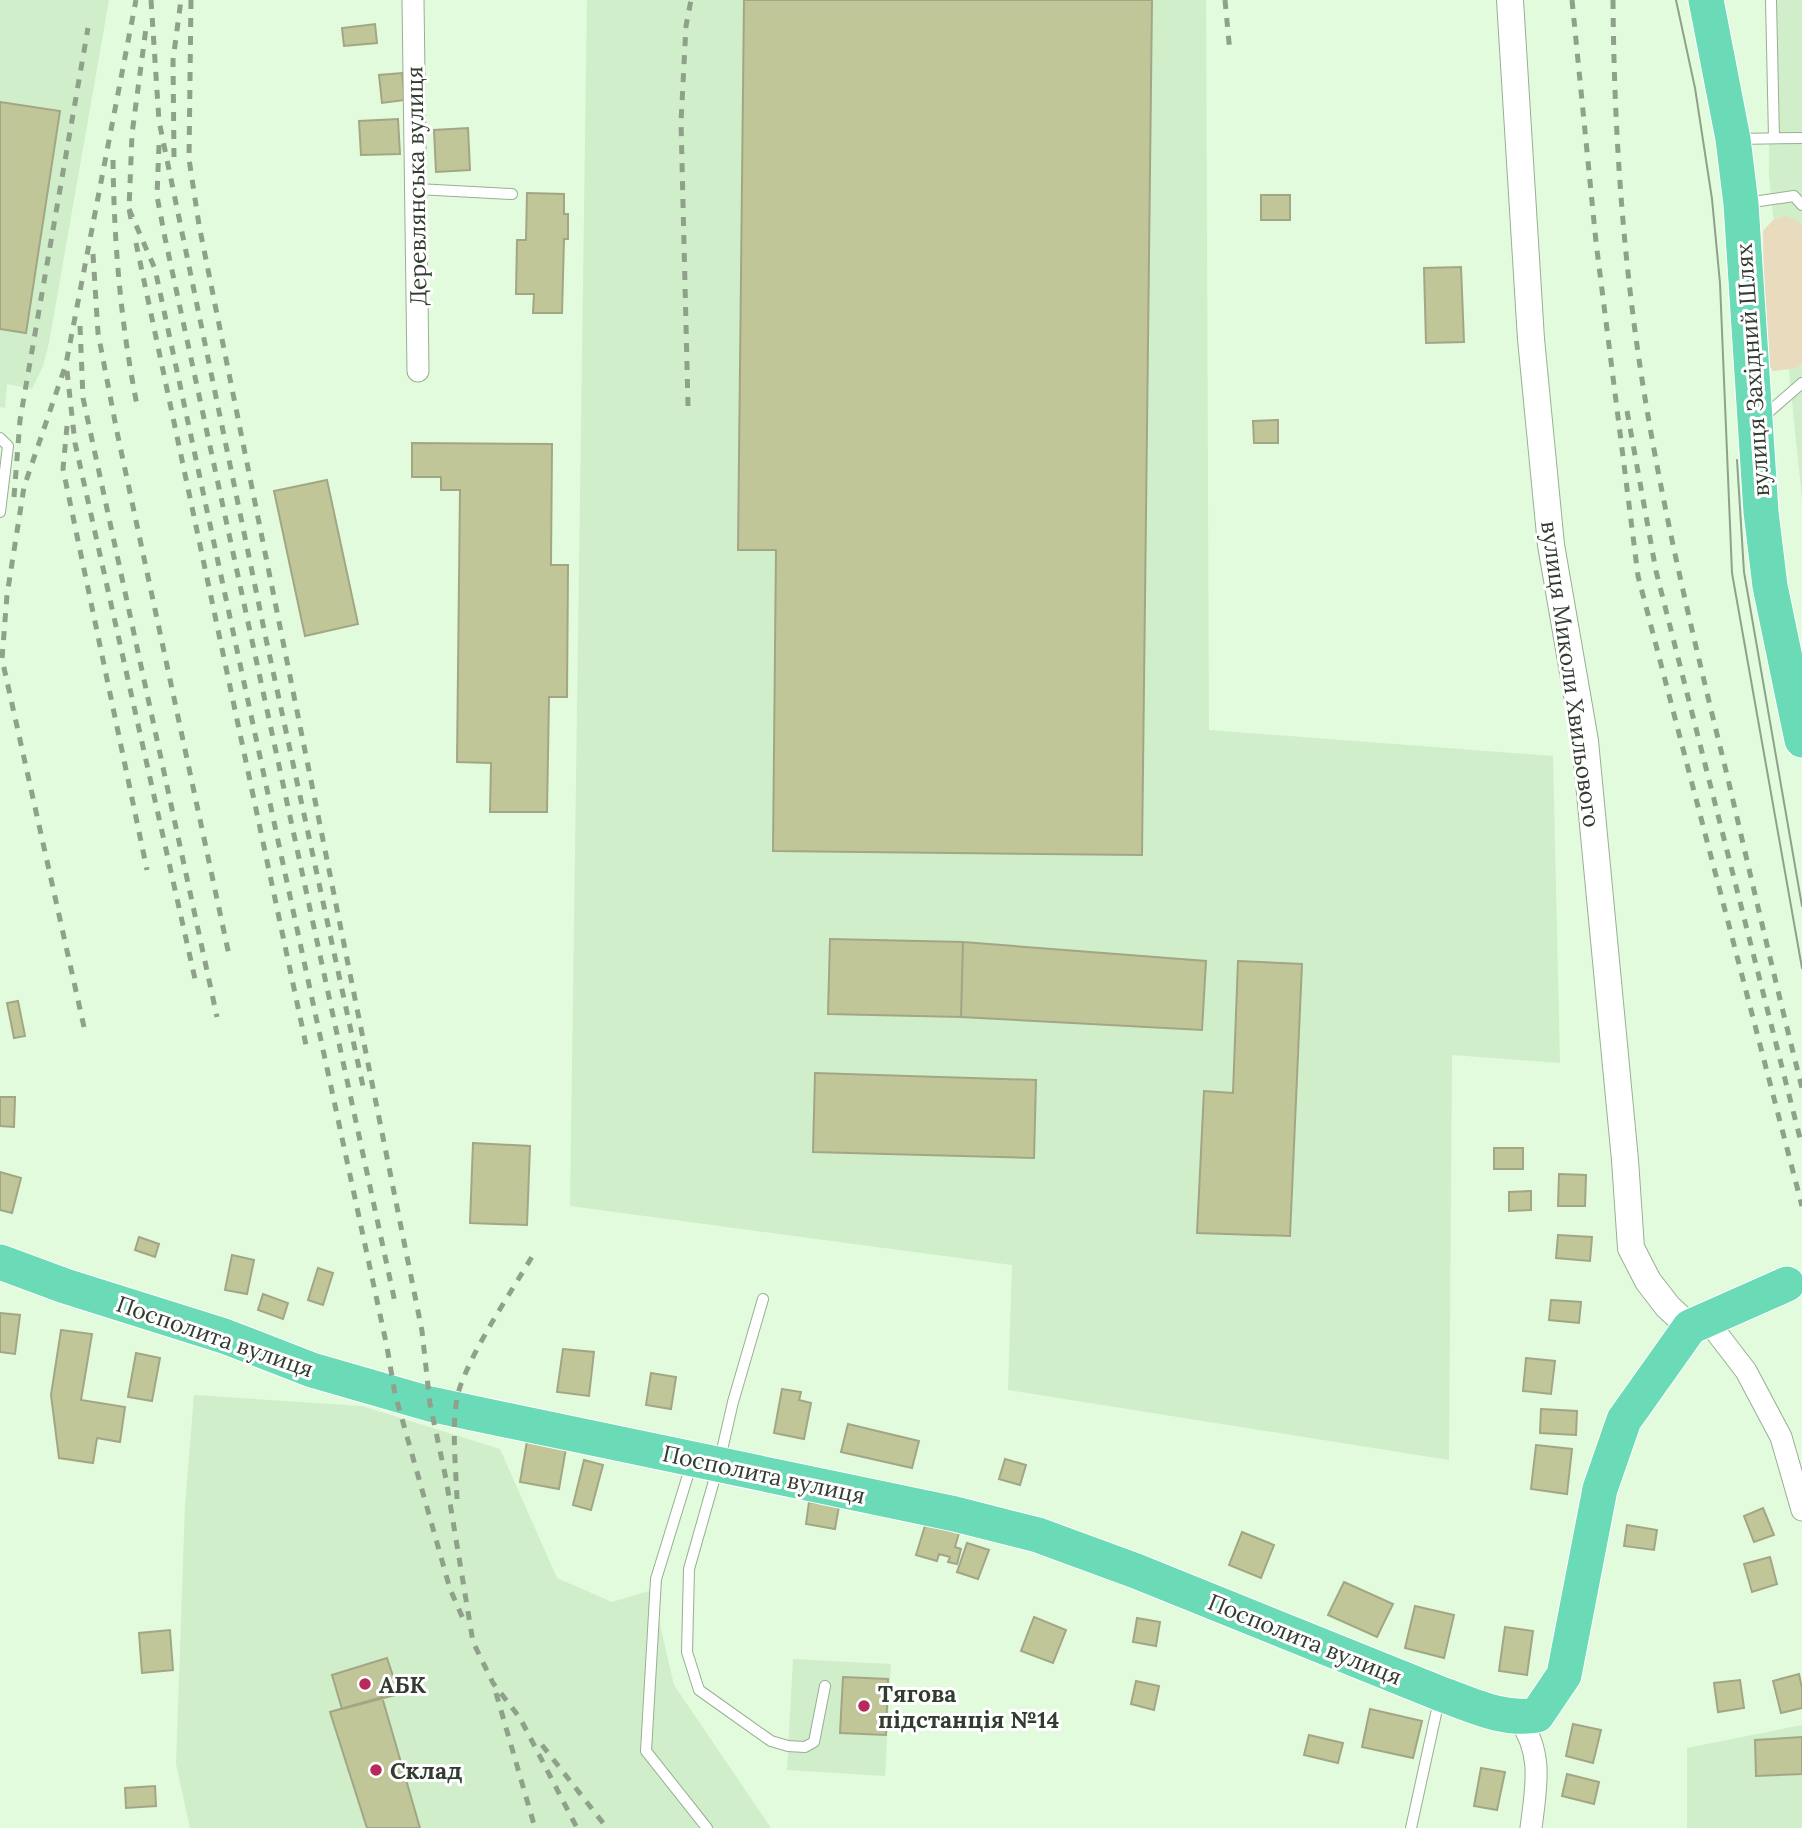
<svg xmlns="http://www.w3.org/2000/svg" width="1802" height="1828" font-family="Lora,serif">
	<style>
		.built { fill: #d0eeca }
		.green { fill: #e9dcbe }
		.building { fill: #c1c699; stroke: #a2a684; stroke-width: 2 }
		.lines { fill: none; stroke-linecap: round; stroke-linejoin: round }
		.service-casing { stroke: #98af93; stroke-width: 12 }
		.minor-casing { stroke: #98af93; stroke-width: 23 }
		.tertiary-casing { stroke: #98af93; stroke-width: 28 }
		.trunk-casing { stroke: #fff; stroke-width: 37 }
		.service { stroke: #fff; stroke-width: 10 }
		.minor { stroke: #fff; stroke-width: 21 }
		.tertiary { stroke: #fff; stroke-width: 26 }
		.trunk { stroke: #6adbb6; stroke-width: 35 }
		.tram { stroke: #8fa18b; stroke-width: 2 }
		.rail { stroke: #8fa18b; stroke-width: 5; stroke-dasharray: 9 9; stroke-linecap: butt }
		.poi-dot { fill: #b82a5b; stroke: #fff; stroke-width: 2.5 }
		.labels { text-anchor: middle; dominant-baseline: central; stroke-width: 6; stroke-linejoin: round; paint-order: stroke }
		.street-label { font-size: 23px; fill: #323c30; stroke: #fff }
		.poi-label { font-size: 23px; font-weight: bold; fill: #323c30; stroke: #fff; text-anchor: start }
	</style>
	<rect width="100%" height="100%" fill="#e2fbdc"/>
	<path class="built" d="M0,0H109L49,343L43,366L32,389L7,384L5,408L0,407Z
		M587,0H1206L1209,730L1553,756L1560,1063L1452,1055L1449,1460L1008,1390L1012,1265L570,1206Z
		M1770,0H1802V499L1769,176Z
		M194,1395L362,1406L500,1449L557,1578L612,1602L652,1590L674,1685L771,1828H190L176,1764L185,1506Z
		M793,1659L891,1664L885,1776L787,1770Z
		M1802,1725V1828H1687V1748Z"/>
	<path class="green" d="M1785,216L1797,220L1802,226V363L1797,368L1773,371L1768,364L1765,352L1763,231L1773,220Z"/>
	<path class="building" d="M744,0H1152L1142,855L773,851L776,550H738Z
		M375,24L377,43L344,46L342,28Z
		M402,73L405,100L382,103L379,75Z
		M0,102L60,111L26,333L0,329Z
		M398,119L400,154L361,155L359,121Z
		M468,128L470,170L436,172L434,130Z
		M527,193L564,194V214H568V239H564L562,313H533L534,294H516L517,240H526Z
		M1261,195H1290V220H1261Z
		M1461,267L1464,342L1426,343L1424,268Z
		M1278,420V443H1254L1253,421Z
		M412,443L552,444L551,565H568L567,697H549L547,812H490L491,763L457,762L460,490H441V477H412Z
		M327,480L358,624L305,636L274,491Z
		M830,939L963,942L961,1017L828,1014Z
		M963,942L1206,961L1202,1030L961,1017Z
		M1238,961L1302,964L1290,1236L1197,1233L1204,1091L1233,1093Z
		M18,1001L25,1036L14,1038L7,1003Z
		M815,1073L1036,1080L1034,1158L813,1152Z
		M0,1097H15L14,1127L0,1126Z
		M473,1143L530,1146L527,1225L470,1223Z
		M1494,1148H1523V1169H1494Z
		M0,1172L21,1178L12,1213L0,1210Z
		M1559,1174L1586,1175L1585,1206H1558Z
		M1531,1191V1210L1509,1211V1192Z
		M1558,1235L1592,1237L1590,1261L1556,1258Z
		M139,1237L159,1244L155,1257L135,1250Z
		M232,1255L254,1260L247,1294L225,1290Z
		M318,1268L333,1273L323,1305L308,1300Z
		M263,1294L288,1303L283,1319L258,1310Z
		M1551,1300L1581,1302L1579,1323L1549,1320Z
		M0,1313L20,1315L15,1354L0,1352Z
		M61,1330L92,1334L81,1400L125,1407L120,1442L97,1438L93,1463L59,1458L51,1395Z
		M563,1349L594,1352L589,1396L557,1392Z
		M136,1353L160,1358L152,1401L128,1397Z
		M1526,1358L1555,1361L1551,1394L1523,1391Z
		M651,1373L676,1377L671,1409L646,1405Z
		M782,1389L801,1392L799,1400L811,1403L804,1439L774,1433Z
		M1541,1409L1577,1411L1576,1435L1540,1433Z
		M848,1424L919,1441L912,1468L841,1452Z
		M527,1441L566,1448L559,1489L520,1482Z
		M1536,1445L1572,1449L1567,1494L1531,1489Z
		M1005,1459L1026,1465L1020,1485L999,1479Z
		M584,1460L603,1465L591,1510L573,1505Z
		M809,1502L839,1506L835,1529L806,1524Z
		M1763,1508L1774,1535L1754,1542L1744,1516Z
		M928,1516L961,1526L955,1547L961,1549L957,1564L948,1562L950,1557L939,1554L937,1561L916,1555Z
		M1627,1525L1657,1530L1654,1550L1624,1546Z
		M1242,1532L1274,1545L1261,1578L1229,1565Z
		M967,1543L989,1550L978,1579L957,1572Z
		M1770,1557L1777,1584L1752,1592L1744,1564Z
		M1344,1582L1393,1604L1377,1637L1328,1615Z
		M1415,1606L1454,1615L1444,1658L1405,1648Z
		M1034,1617L1066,1630L1053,1663L1021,1651Z
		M1137,1618L1160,1622L1156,1646L1133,1642Z
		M1505,1627L1533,1631L1527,1675L1499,1671Z
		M170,1630L173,1670L142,1673L139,1633Z
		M387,1658L399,1694L342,1709L332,1675Z
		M1799,1674L1802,1688V1708L1781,1713L1773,1681Z
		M843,1677L888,1679L886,1735L840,1733Z
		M1740,1680L1744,1708L1718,1712L1714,1683Z
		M1136,1681L1159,1686L1154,1710L1131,1704Z
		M382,1697L420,1828H367L330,1712Z
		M1370,1709L1422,1721L1413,1758L1362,1747Z
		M1573,1724L1601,1730L1593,1763L1566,1756Z
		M1309,1735L1343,1743L1338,1763L1304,1755Z
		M1802,1737V1774L1756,1776L1755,1740Z
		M1481,1768L1505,1772L1497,1810L1474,1806Z
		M1567,1774L1599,1782L1594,1804L1562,1796Z
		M155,1786L156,1806L126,1808L125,1788Z"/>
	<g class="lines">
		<defs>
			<path id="service" d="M1771,0L1774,138
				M1736,139L1802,138
				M417,189L512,194
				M1746,203L1794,196L1802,205
				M1763,417L1802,383
				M0,438L8,446L0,512
				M763,1299L733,1402L719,1463L689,1569L687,1652L699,1690L771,1741L788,1746L805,1747L814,1742L825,1686
				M692,1462L656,1579L646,1751L707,1828
				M1411,1828L1439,1700"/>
			<path id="minor" d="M413,0L418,371
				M1706,1319L1746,1371L1781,1437L1802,1510
				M1518,1718C1544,1752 1536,1788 1531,1828"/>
			<path id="tertiary" d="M1510,0L1531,339L1551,545L1585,741L1625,1160L1631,1248L1648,1281L1668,1307L1690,1327"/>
			<path id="trunk" d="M1706,0L1733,139L1741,204L1761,512L1770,586L1802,740
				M0,1262L65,1286L224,1336L312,1370L430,1404L955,1514L1038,1535L1136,1571L1441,1694C1472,1705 1503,1721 1537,1715L1564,1675L1600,1489L1624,1420L1690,1327L1787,1284"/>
		</defs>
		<use href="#service" class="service-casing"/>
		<use href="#minor" class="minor-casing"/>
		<use href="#tertiary" class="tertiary-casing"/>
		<use href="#trunk" class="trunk-casing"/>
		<use href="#service" class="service"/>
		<use href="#minor" class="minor"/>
		<use href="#tertiary" class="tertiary"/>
		<use href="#trunk" class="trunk"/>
		<path class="tram" d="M1676,0L1695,88L1712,199L1720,283L1732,573L1802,968
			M1737,460L1744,572L1802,906"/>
		<path class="rail" d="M151,0L159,121L266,639L364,1091
			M191,0L189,159L199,225L422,1331L430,1404L446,1479L473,1642L493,1683L520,1718L577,1828
			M1225,0L1230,53
			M1572,0L1596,242L1638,576L1802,1206
			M1613,0C1614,137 1624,275 1647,410C1668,534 1698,657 1728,779C1752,882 1776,985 1802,1088
			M159,145L157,196L165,238L396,1307
			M174,157L173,60L181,0
			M113,160C114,245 121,327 138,410
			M129,209L155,269L387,1347L395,1394L450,1589L464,1621
			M131,219L129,209L132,134L146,28
			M136,243L306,1045
			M93,254L98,333L117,432L229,955
			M80,326L83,398L217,1017
			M67,371L75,443L195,979
			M688,406L681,122L686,26L691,0
			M1627,411L1656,571L1802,1146
			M67,426L63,469L147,870
			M14,497L20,420L88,28
			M84,1027L2,659L7,595L24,487L66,364L136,0
			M457,1499C456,1467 450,1416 460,1387C475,1345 510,1294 533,1255
			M496,1693L535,1828
			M542,1745L607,1828"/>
	</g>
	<g class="poi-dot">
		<circle cx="365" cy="1684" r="7"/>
		<circle cx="864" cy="1706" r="7"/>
		<circle cx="376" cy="1770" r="7"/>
	</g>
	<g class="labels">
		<g class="street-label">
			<text transform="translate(416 186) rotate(-91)">Деревлянська вулиця</text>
			<text transform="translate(1752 370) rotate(-94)">вулиця Західний Шлях</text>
			<text transform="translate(1571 674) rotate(82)">вулиця Миколи Хвильового</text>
			<text transform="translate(215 1336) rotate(19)">Посполита вулиця</text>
			<text transform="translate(764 1474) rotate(12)">Посполита вулиця</text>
			<text transform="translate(1305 1639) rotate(22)">Посполита вулиця</text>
		</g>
		<g class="poi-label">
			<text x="379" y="1684">АБК</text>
			<text x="878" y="1693">Тягова<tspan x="878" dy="26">пiдстанцiя №14</tspan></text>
			<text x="390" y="1770">Склад</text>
		</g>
	</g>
</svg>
